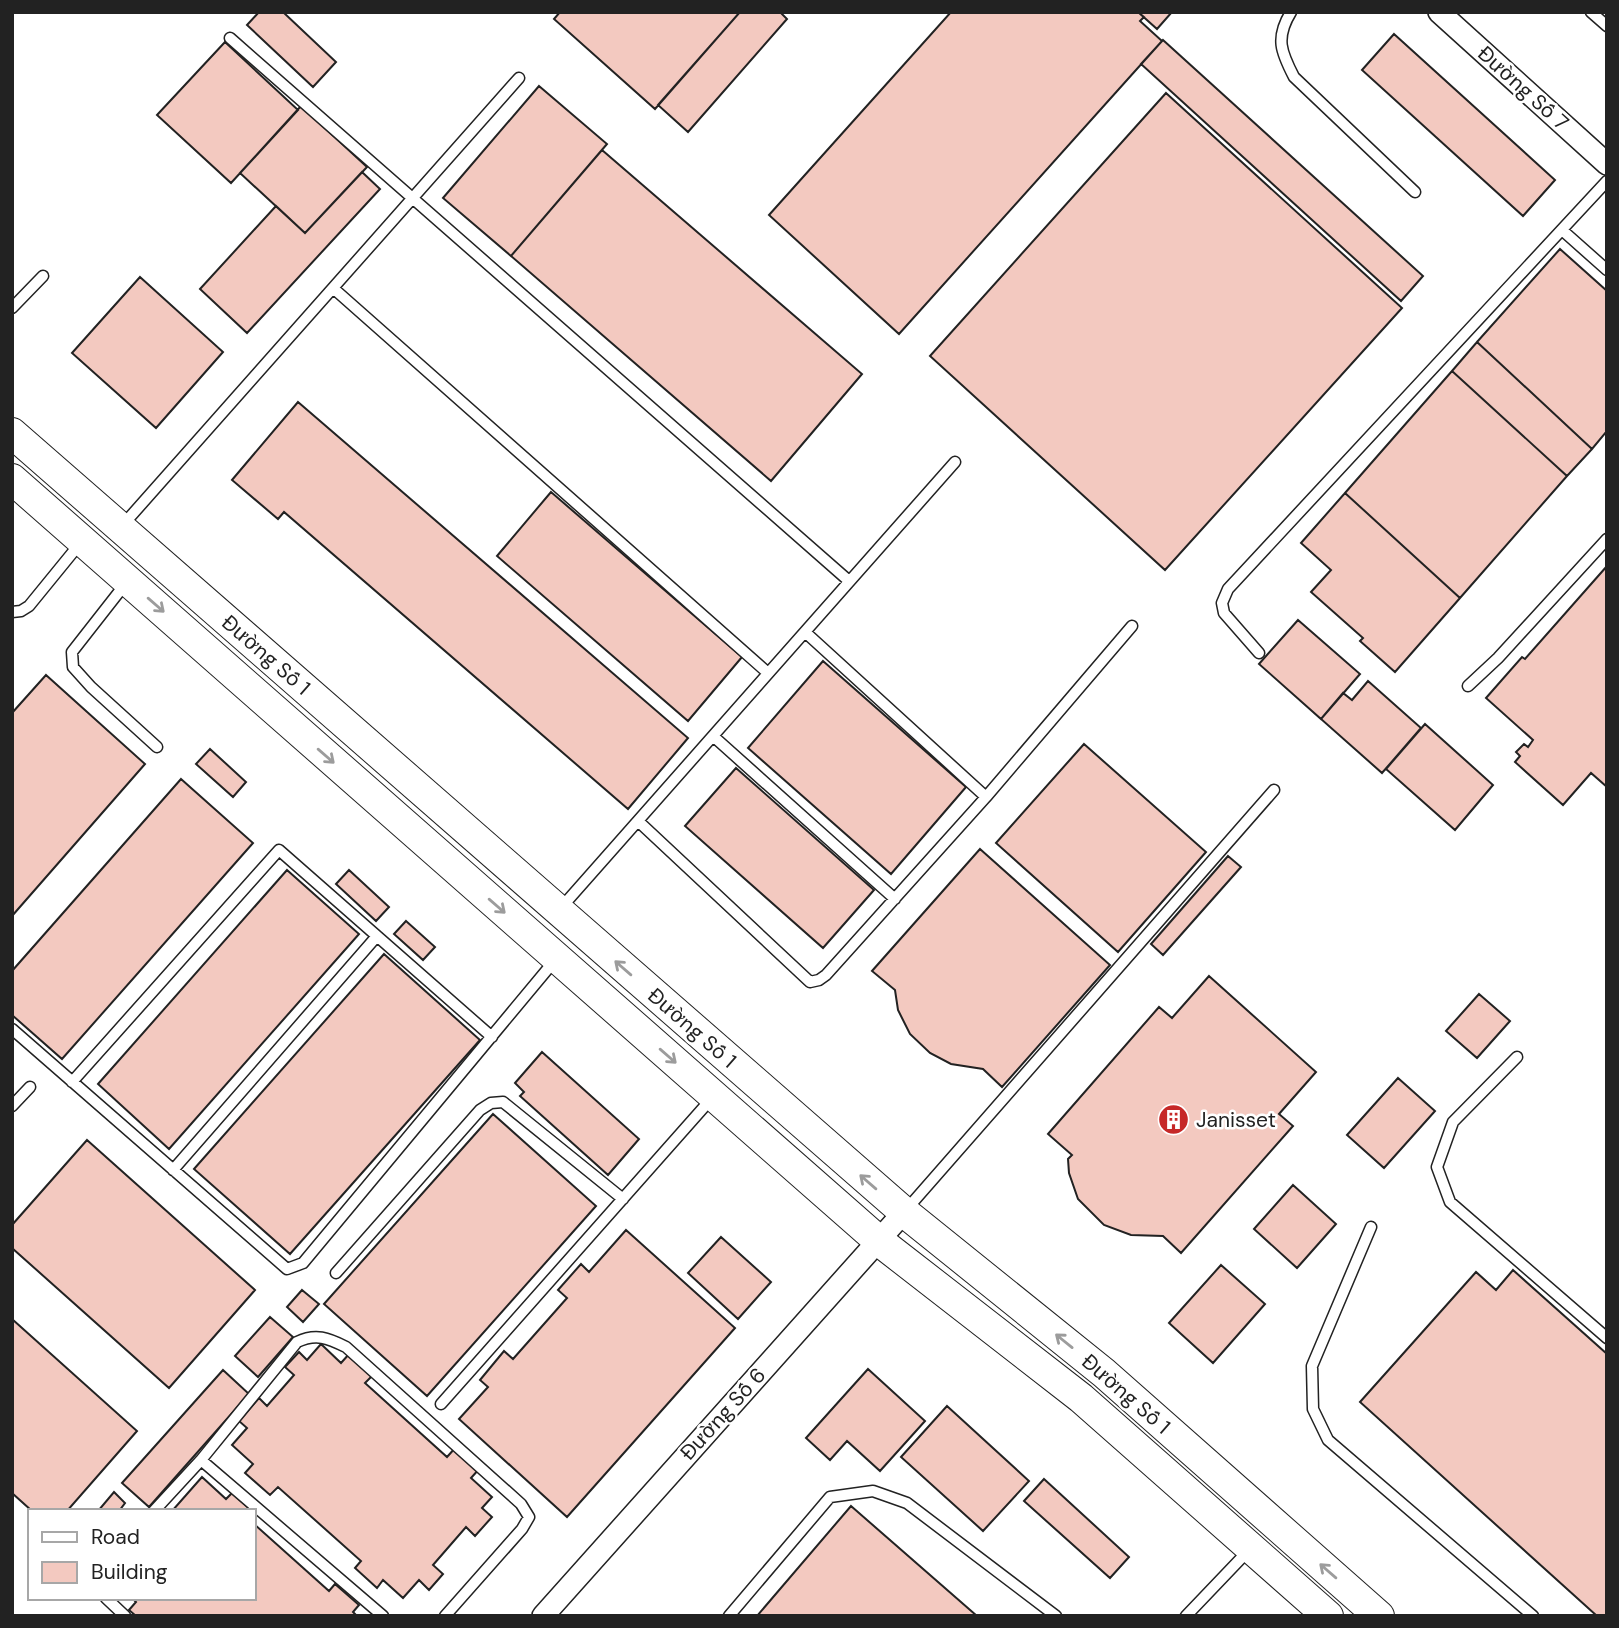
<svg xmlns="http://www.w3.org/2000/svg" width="1619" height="1628" font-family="'DM Sans',sans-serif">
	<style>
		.building { fill: #f3c9c0; stroke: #222; stroke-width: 2 }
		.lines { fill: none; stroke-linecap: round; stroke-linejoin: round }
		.lane-casing { stroke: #222; stroke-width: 13 }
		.street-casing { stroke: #222; stroke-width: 24 }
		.secondary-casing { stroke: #222; stroke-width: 32 }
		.lane { stroke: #fff; stroke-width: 10 }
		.street { stroke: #fff; stroke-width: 21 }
		.secondary { stroke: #fff; stroke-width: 30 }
		.oneway { stroke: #9c9c9c }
		.labels { text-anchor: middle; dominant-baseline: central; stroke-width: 5; stroke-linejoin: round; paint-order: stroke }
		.street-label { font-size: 21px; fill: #222; stroke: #fff }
		.poi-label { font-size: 21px; fill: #222; stroke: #fff; text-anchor: start }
	</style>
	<rect width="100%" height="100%" fill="#fff"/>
	<path class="building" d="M259,12H283L336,62L313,87L247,25Z
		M560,12H740L655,109L554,19Z
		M740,12H780L787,19L688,132L658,105Z
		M951,12H1138L1144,17L1140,21L1162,41L899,334L769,215Z
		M1138,12H1172L1157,29Z
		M1394,34L1555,180L1523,216L1362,70Z
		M1163,40L1423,276L1401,301L1141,64Z
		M225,42L298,110L231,183L157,115Z
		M539,86L607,144L511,256L443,198Z
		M1166,93L1402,308L1165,570L930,356Z
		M301,106L367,167L305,233L240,173Z
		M602,150L862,374L771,481L511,256Z
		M362,172L380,189L247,333L200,289L276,206L305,233Z
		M1560,249L1607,291V431L1592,449L1477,342Z
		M140,277L223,352L156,428L72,353Z
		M1477,342L1592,449L1567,476L1452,371Z
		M1452,371L1567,476L1460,598L1345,493Z
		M298,402L688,738L628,809L284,512L278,519L232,480Z
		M551,492L742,657L688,721L497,556Z
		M1345,493L1460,598L1395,672L1360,641L1363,638L1311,592L1331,570L1301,543Z
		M1607,566V787L1591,773L1563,805L1515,762L1520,756L1516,752L1524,744L1528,747L1533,740L1486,698L1522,657L1525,659Z
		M1298,620L1360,674L1321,719L1259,664Z
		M823,661L966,787L891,874L748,748Z
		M46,675L145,764L12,916V713Z
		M1368,681L1421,728L1382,773L1321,719L1343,693L1352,700Z
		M1425,724L1493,785L1455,830L1386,769Z
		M1084,744L1206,852L1118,952L996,843Z
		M210,749L246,782L233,797L196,764Z
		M736,768L874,890L823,948L685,826Z
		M181,779L253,843L62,1059L12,1015V971Z
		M980,849L1110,965L1002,1087L983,1069L951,1064L930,1053L910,1034L898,1010L895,990L872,971Z
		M1228,856L1241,867L1163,955L1151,944Z
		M287,870L359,934L169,1149L98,1084Z
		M349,870L389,907L376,921L336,884Z
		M406,921L435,947L423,960L394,934Z
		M384,954L480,1040L290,1254L194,1169Z
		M1209,976L1316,1072L1279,1114L1293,1126L1181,1253L1163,1236L1131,1235L1104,1225L1078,1199L1069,1173L1068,1159L1072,1155L1048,1134L1159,1007L1172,1018Z
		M1479,994L1510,1021L1477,1058L1446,1031Z
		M542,1052L639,1139L608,1175L520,1096L524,1092L515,1083Z
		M1398,1078L1435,1111L1384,1168L1347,1135Z
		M493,1114L596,1206L427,1396L324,1304Z
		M87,1140L255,1290L169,1388L12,1248V1225Z
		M1293,1185L1336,1224L1297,1268L1254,1229Z
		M626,1230L735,1328L567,1517L459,1419L488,1387L480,1380L504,1351L513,1359L567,1298L558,1290L581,1264L589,1272Z
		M721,1237L771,1282L738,1319L688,1273Z
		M1221,1265L1265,1304L1213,1363L1169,1323Z
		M1513,1270L1607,1354V1616H1597L1360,1402L1476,1272L1496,1290Z
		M302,1290L319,1304L303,1322L287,1307Z
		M270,1317L293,1337L258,1377L235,1356Z
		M12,1319L137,1431L67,1511H32L12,1493Z
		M321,1344L341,1363L350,1353L374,1374L365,1383L447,1457L456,1447L480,1468L471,1478L492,1497L482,1508L492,1517L475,1536L466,1527L433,1565L443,1574L429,1590L419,1580L403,1598L383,1580L377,1588L355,1568L361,1561L278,1487L270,1495L245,1473L253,1464L232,1445L247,1428L239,1421L259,1398L267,1406L294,1375L285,1367L299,1352L307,1360Z
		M868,1369L925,1421L880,1471L847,1441L830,1460L806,1438Z
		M223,1370L249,1394L149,1507L122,1483Z
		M947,1406L1029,1481L983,1531L901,1457Z
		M202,1477L226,1499L232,1493L252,1511H172Z
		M1044,1479L1129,1557L1110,1578L1024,1501Z
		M114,1492L125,1503L119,1511H98Z
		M851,1506L977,1616H757Z
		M254,1524L329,1591L335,1584L359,1605L353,1612L357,1616H136L129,1610L136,1602L132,1598H254Z"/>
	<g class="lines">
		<defs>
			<path id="lane" d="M1291,12C1275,38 1281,52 1294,77L1415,192
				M1591,12L1607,26
				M230,38L849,581
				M1562,230L1607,270
				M333,288L768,673
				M12,308L43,276
				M122,526L519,78
				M126,583L72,652L73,667L91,687L157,747
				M12,612L21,611L29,606L82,541
				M805,632L986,797
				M1259,653L1224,613L1222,603L1228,589L1607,181
				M1468,686L1498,658L1607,539
				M713,736L895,899
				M638,821L810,982L819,980L826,975L986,797L1132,626
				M560,909L955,462
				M12,1029L287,1269L303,1263L556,959
				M1517,1057L1453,1122L1437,1167L1450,1202L1607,1338
				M72,1082L279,850L492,1037
				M12,1106L30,1087
				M173,1170L377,936
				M906,1210L1274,790
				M1371,1227L1312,1366L1313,1409L1328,1440L1533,1616
				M336,1273L480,1110L491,1103L503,1102L623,1199
				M441,1404L712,1098
				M201,1460L383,1616
				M154,1511L201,1460L297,1342C316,1333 328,1338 346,1347L521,1504L529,1517L522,1529L445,1616
				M106,1598L125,1616
				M729,1616L830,1497L873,1491L907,1503L1056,1616
				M1186,1616L1249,1550"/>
			<path id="street" d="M1439,12L1607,164
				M543,1616L904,1212"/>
			<path id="secondary" d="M12,433L904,1212L1104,1373L1379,1616
				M12,479L879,1241L1081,1398L1328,1616"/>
		</defs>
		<use href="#lane" class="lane-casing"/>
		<use href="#street" class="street-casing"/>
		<use href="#secondary" class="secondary-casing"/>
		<use href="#lane" class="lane"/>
		<use href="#street" class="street"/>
		<use href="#secondary" class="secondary"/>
	</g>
	<defs><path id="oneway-shaft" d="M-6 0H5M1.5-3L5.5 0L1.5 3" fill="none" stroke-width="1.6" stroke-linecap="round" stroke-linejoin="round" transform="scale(1.75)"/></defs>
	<g class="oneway">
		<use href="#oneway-shaft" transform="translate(156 605) rotate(41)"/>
		<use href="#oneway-shaft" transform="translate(326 756) rotate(41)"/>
		<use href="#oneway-shaft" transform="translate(497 906) rotate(41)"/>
		<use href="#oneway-shaft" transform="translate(623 968) rotate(-139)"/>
		<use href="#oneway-shaft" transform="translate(668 1056) rotate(41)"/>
		<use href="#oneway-shaft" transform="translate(868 1182) rotate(-139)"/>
		<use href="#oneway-shaft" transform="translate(1064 1341) rotate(-141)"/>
		<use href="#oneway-shaft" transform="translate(1328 1571) rotate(-139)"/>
	</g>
	<defs>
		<symbol id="building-disc" viewBox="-11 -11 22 22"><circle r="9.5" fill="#c62828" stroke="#fff"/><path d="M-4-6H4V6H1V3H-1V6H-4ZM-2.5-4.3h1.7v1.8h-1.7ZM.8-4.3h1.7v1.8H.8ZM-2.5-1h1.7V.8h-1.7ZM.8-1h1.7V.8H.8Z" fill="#fff"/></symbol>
	</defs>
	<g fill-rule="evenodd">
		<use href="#building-disc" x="1156" y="1102" width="35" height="35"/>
	</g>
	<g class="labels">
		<g class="street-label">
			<text transform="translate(1523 88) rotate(42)">Đường Số 7</text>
			<text transform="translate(266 655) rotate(41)">Đường Số 1</text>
			<text transform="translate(692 1028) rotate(41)">Đường Số 1</text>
			<text transform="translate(1126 1394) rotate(41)">Đường Số 1</text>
			<text transform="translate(723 1414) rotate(-48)">Đường Số 6</text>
		</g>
		<g class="poi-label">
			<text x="1196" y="1120">Janisset</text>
		</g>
	</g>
	<rect width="1619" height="1628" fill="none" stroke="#222222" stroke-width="28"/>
	<rect x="28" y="1509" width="228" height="91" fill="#ffffff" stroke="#a7a7a7" stroke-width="2"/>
	<rect x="42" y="1532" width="35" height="10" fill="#ffffff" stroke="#a7a7a7" stroke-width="2"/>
	<text x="91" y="1544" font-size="21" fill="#222222">Road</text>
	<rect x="42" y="1562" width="35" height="21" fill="#f3c9c0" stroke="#a7a7a7" stroke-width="2"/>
	<text x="91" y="1579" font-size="21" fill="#222222">Building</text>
</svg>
